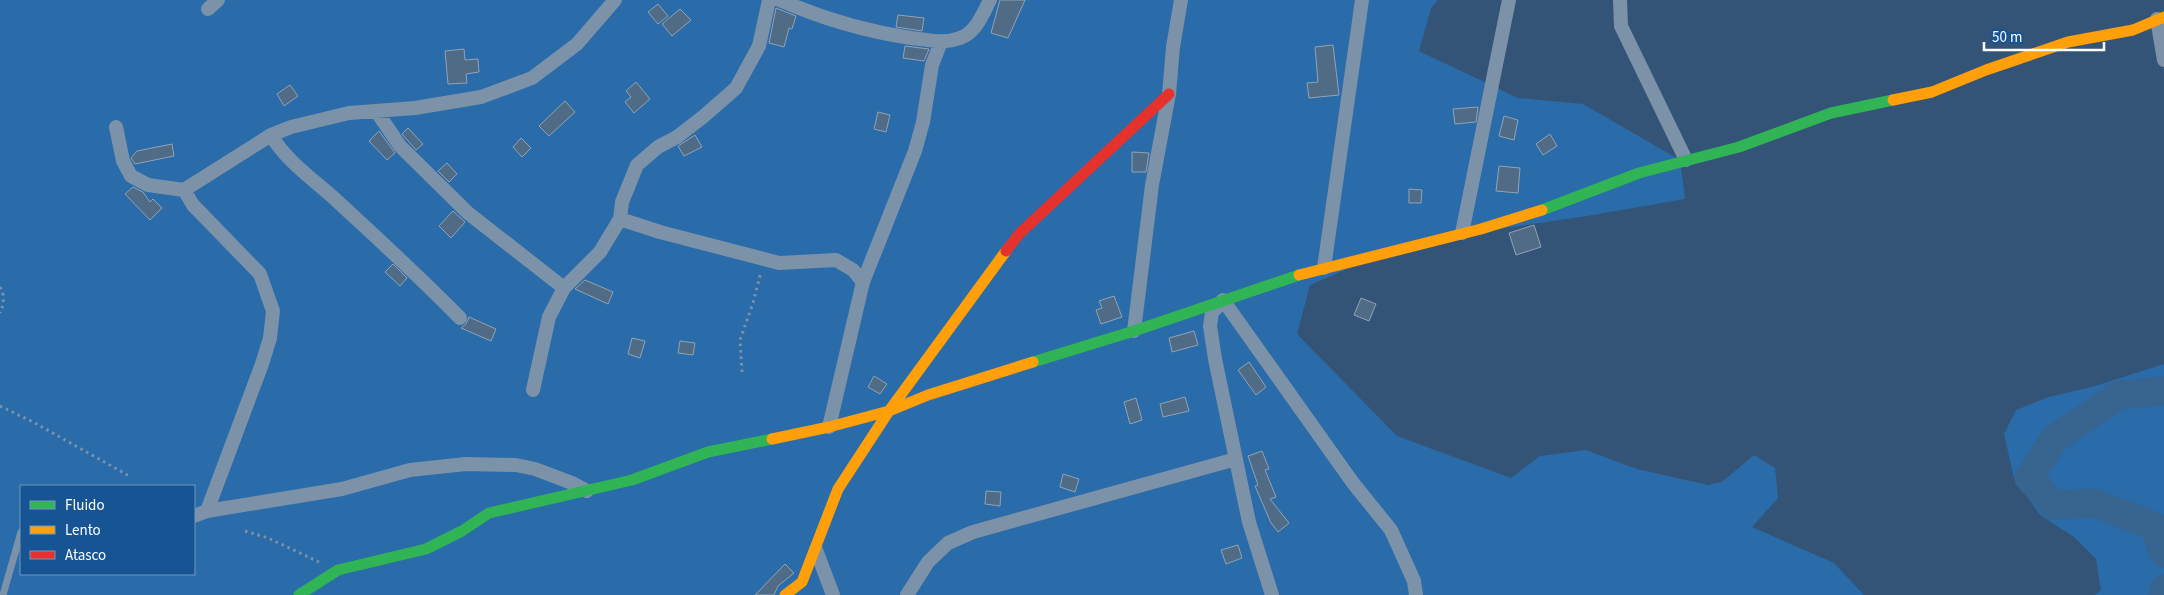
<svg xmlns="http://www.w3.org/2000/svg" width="2164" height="595" font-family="'Source Sans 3',sans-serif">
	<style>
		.green { fill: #2a6ba9; fill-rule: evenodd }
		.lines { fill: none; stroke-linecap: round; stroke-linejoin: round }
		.river { stroke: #386490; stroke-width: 29 }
		.building { fill: #506b85; stroke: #90a3b7 }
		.path { stroke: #7b92a9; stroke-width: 3; stroke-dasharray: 2.5 4; stroke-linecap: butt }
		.lane { stroke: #7b92a9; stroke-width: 7 }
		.street { stroke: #7b92a9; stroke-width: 14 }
		.fast { stroke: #30b455; stroke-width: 11 }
		.slow { stroke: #ff9f0a; stroke-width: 11 }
		.jam { stroke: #e5322d; stroke-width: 11 }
	</style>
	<rect width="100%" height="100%" fill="#335476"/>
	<path class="green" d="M0,0H1438L1431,8L1419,51L1518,98L1583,104L1680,160L1685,199L1587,216L1410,242L1310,285L1297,334L1397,436L1511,478L1540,456L1586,450L1637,469L1708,485L1722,482L1754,455L1775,468L1778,498L1752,527L1834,563L1864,595H0ZM21,486H194V574H21Z
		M2164,364V595H2095L2101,590L2096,559L2074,537L2040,515L2014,478L2004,434L2016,410L2049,397L2095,386Z"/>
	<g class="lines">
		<path class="river" d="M2164,391L2119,395L2054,439L2029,478L2054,505L2094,503L2154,526L2164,553
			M2163,595L2164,589"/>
	</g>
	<path class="building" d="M1000,0H1025L1008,38L991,33Z
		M658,4L668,16L658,24L648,12Z
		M776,8L796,16L792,29L789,28L784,47L769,43Z
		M680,9L691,20L672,36L662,24Z
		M898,15L924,18L922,31L896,27Z
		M1333,45L1339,95L1309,98L1307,83L1318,82L1315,47Z
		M905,46L929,49L924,61L903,58Z
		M464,49L465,60L478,59L479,72L466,74L467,83L448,84L445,51Z
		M636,82L650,99L634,113L625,102L631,97L626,91Z
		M290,85L298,96L284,106L277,94Z
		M565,101L575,112L549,136L539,126Z
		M1478,107L1476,122L1455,124L1453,109Z
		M878,112L890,115L886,132L874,129Z
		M1504,116L1518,120L1514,140L1499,136Z
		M408,128L423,144L416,150L402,134Z
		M379,131L395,153L387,160L369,141Z
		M1550,134L1557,146L1543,155L1536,144Z
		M695,135L702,147L684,156L678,146Z
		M521,138L531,148L522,157L513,147Z
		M172,144L174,156L135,164L131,158L137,151Z
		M1132,152L1149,153L1146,172H1132Z
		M447,163L457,174L449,182L438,171Z
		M1499,166L1520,168L1518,193L1496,191Z
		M133,187L143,192L150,202L153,199L162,208L150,220L125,194Z
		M1409,189L1422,190L1421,203H1409Z
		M453,211L465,222L451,238L439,226Z
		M1534,225L1541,247L1516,255L1509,233Z
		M393,264L407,278L400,286L385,272Z
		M585,280L613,292L608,304L575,289Z
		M1114,296L1122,317L1101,324L1096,310L1102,308L1099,301Z
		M1361,298L1376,304L1369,321L1354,315Z
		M469,317L496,329L491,341L461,328L466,324Z
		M1194,331L1198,345L1172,352L1169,338Z
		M632,338L645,341L640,358L628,354Z
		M680,341L695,343L693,355L678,353Z
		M1249,362L1266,387L1256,395L1238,370Z
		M874,376L887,384L880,394L868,387Z
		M1185,397L1189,411L1163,417L1160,404Z
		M1136,398L1142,420L1130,424L1124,402Z
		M1262,451L1269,469L1265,470L1276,497L1270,499L1289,523L1278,532L1271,523L1255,486L1258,485L1248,456Z
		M1063,474L1079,479L1075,492L1060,487Z
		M986,491L1001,492L1000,506L985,504Z
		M1238,545L1242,558L1226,564L1221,550Z
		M785,564L794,573L778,586L774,595H755Z"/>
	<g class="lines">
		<path class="path" d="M0,287C5,295 4,304 0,313
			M742,372L740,340L753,303L761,272
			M0,406L35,423L131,477
			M245,531L268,538L319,562"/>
		<path class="lane" d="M3,595L21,532"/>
		<path class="street" d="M780,0C823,19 865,31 911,38C928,40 944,44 960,38C976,33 983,13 990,0
			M1620,0L1621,26L1686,160
			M208,9L218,0
			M2157,19L2164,60
			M377,112L400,146L468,213L564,288
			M116,127L123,161L131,176L148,185L184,190L271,135L291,127L349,113L415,108L481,97L532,78L577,44L615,0
			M271,135C286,161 314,180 336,200C378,239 420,277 460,318
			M184,190L193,205L260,274L273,311L270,338L262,364L207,511
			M620,219L660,232L779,263L836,260L853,270L863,282
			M1462,233L1509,0
			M1324,268L1362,0
			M1134,331L1152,185L1169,94L1173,47L1181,0
			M533,390L549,317L564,288L600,252L620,219L622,202L637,165L658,147L677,137L704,116L736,88L759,46L769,0
			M829,427L863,282L915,151L923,122L932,65L941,42
			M194,516L207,511L342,489L410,470L466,464L516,465L535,469L572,483L587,491
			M816,550L833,595
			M907,595L928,562L948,543L973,532L1236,459
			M1272,595L1249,522L1215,359L1210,326L1212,313L1223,300L1353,483L1391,530L1414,581L1416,595"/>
		<path class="fast" d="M1542,210L1639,173L1739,147L1831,113L1893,100
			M1033,362L1134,331L1299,275
			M299,595L338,570L426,549L462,531L489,513L632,480L708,452L772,439"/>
		<path class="slow" d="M1893,100L1932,92L1986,70L2068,42L2133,30L2164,17
			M1299,275L1481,229L1542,210
			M772,439L829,427L889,411L1006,251
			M785,595L802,582L838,489L889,411L928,395L1033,362"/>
		<path class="jam" d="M1006,251L1019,234L1169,94"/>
	</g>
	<rect x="20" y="485" width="175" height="90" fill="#165493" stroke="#7398be"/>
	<rect x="30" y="501" width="25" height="8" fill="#30b455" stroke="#7398be"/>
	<text x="65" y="510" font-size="15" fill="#ffffff">Fluido</text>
	<rect x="30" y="526" width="25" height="8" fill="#ff9f0a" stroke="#7398be"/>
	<text x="65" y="535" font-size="15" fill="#ffffff">Lento</text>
	<rect x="30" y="551" width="25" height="8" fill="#e5322d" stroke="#7398be"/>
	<text x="65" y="560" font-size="15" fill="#ffffff">Atasco</text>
	<path d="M1984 42v8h120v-8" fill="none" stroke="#ffffff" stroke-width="2.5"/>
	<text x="1992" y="42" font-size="15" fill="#ffffff" stroke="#165493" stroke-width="4" paint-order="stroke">50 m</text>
</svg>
